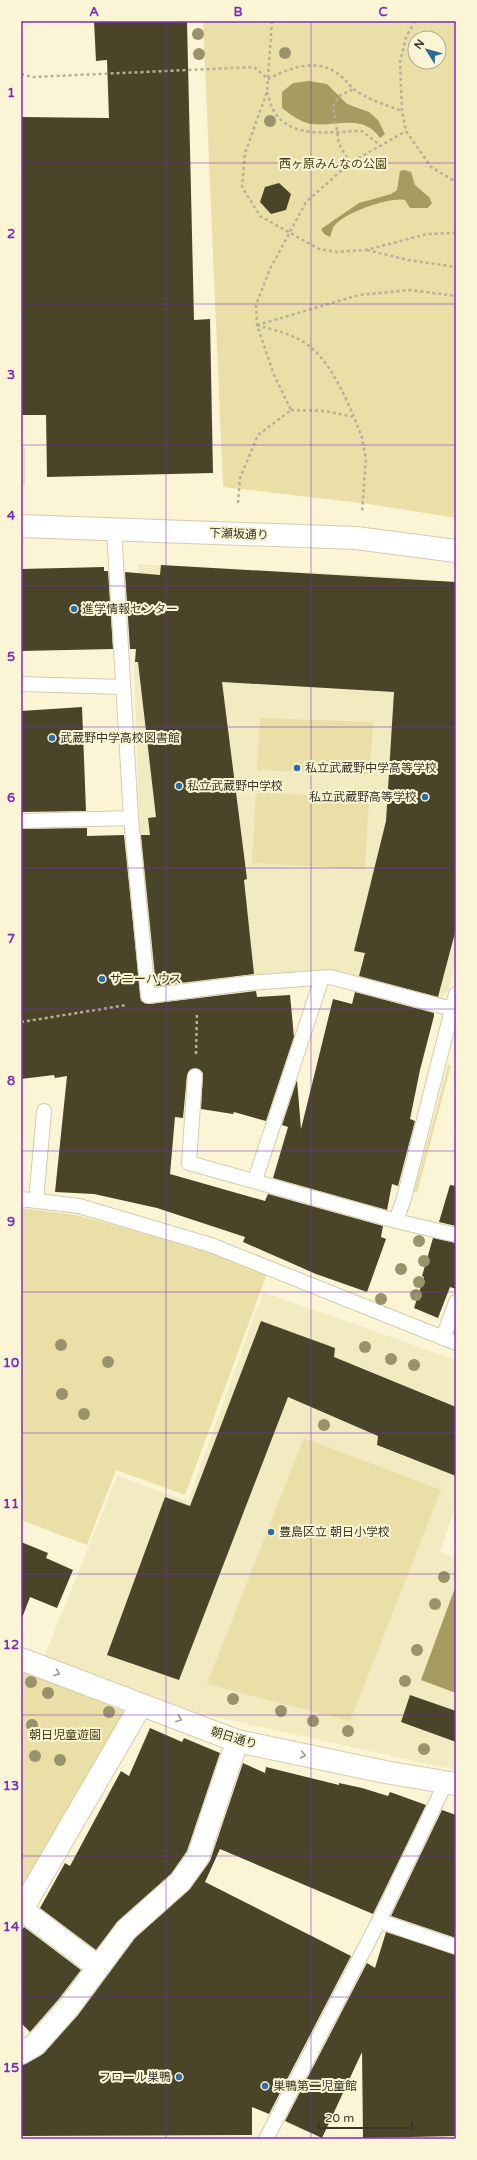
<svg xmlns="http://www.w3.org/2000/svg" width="477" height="2160" font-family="'Varela Round','Noto Sans JP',sans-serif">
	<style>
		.built { fill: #f2eac1 }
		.green { fill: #eadfa7; fill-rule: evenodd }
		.water { fill: #a69b61 }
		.building { fill: #4a4429 }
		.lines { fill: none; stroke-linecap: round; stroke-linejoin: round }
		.service-casing { stroke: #d3cdad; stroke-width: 16 }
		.minor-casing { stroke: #d3cdad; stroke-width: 24 }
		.tertiary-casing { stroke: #d3cdad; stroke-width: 24 }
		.path { stroke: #b7b198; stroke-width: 2.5; stroke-dasharray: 3 3; stroke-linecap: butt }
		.service { stroke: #fff; stroke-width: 14 }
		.minor { stroke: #fff; stroke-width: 22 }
		.tertiary { stroke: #fff; stroke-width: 22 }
		.tree { fill: #9a926a }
		.oneway { stroke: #9c9c95 }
		.grid { fill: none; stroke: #7b2cbf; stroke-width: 1; stroke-opacity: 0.55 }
		.poi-dot { fill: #2d6ba2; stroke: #fcf5d5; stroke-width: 1.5 }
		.labels { text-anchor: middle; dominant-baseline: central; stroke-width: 4; stroke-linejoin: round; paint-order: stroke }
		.park-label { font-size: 12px; fill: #4a4113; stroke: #fcf5d5 }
		.street-label { font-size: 12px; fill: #3a382b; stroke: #fcf5d5 }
		.poi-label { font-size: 12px; fill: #3a382b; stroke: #fcf5d5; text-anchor: start }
		.neatline { fill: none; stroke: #7b2cbf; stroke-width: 1.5 }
		.grid-label { font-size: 13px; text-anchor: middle; font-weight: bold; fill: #7b2cbf }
	</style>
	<rect width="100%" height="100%" fill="#fcf5d5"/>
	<path class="built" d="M138,564L399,577L456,585V960L448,991L439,999L327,969L163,986L152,976L141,869L134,668Z
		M263,1292L456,1360V1504L440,1552L456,1558V1770L198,1713L45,1655L117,1476L188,1501Z"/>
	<path class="green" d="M203,21H456V518L369,504L223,487ZM415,38H439V62H415Z
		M21,447H25V486H21Z
		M260,718L373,722L370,775L257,770Z
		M256,793L369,797L365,869L252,863Z
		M448,1065H451L417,1193L414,1192Z
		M21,1208L76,1215L198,1248L267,1274L185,1495L116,1470L87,1545L21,1520Z
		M304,1438L441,1490L350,1721L207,1684Z
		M21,1670L128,1713L28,1885H21Z"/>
	<path class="water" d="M309,81L327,84L347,104L369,112L378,120L385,134L380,138C363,113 337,127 312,124C301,123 290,114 282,108V92L293,83Z
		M404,170L411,172L415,185L429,197L432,203L428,208H410L405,200C390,197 346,212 335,225C332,228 332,233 330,237L324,234L321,229L359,203L391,194L397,190L400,171Z
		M456,1585V1693L421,1680Z"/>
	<path class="building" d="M94,21H187L194,320L210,319L213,473L47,477L46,415H21V117L109,118L107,60L96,61Z
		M279,183L291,194L286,210L271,214L260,202L265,187Z
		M161,565L456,582V929L438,997L359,976L365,953L354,951L386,821L394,692L222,682L247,879L244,880L254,974L156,986L141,835H150L148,818L156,817L138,662H135L136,649H130L125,572L160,575Z
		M104,567V571H108L113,649L21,651V569Z
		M82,707L86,811L21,812V711Z
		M87,828V836L124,835L141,1001L149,1004L256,991L257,997L290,995L294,1037L266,1121L234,1112L233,1114L201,1109L203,1073L199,1069H191L187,1075L183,1118L175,1117L170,1174L265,1201L268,1194L383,1226L381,1237L386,1239L367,1292L316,1274L243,1242L245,1237L157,1208L94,1194L55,1192L67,1076L55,1078L54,1075L21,1079V829Z
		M355,992L434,1013V1016L420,1070L410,1119L415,1121L398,1186L392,1184L387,1210L273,1178L288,1127L282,1125L297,1080L301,1129L333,999L352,1004Z
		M450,1185L456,1186V1226L439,1222Z
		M433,1238L456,1243V1289L450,1287L438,1318L414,1308L424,1277L422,1276Z
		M261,1321L335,1348L334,1357L456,1407V1476L377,1445L378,1436L288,1397L179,1680L107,1655L165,1497L190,1506Z
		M21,1542L48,1553L46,1558L73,1570L57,1608L30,1597L22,1618Z
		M410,1695L456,1711V1742L401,1722Z
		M150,1728L182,1742L184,1738L220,1753L187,1851L171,1874L118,1921L96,1950L40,1908L65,1863L70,1866L121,1771L129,1776Z
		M243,1763L265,1773L266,1767L339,1785V1783L362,1788L388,1796L390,1792L426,1805L373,1914L220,1849L205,1882L351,1956L269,2114L252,2107V2135L21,2136V2065L44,2053L78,2015L135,1938L190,1889L210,1861Z
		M442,1810L456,1815V1938L391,1916Z
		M24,1927L81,1970L58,2000L30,2032L21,2023V1931Z
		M386,1932L456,1955V2136L363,2138L362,2052L322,2138L285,2121L367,1963L375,1968Z"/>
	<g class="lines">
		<defs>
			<path id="service" d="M114,529L131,818L148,996L249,983L330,977L456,1010
				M21,684L122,687
				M21,821L131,818
				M195,1076L189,1163L396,1221L456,1235
				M255,1180L322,978
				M21,1199L79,1206L211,1245L456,1343
				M36,1201L44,1111
				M396,1221L404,1198L456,994
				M443,1338L456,1302
				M379,1921L456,1947
				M266,2139L379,1921L446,1782"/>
			<path id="minor" d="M21,1659L237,1741L385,1772L456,1784
				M21,1909L98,1967
				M21,1911L141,1705
				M21,2053L35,2045L68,2008L126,1930L180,1882L198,1857L237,1741"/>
			<path id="tertiary" d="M21,526L356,538L456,551"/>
		</defs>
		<use href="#service" class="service-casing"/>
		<use href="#minor" class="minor-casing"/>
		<use href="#tertiary" class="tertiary-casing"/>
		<path class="path" d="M272,21L267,92L245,153L242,187L260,216L319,249L337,252L366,250L427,234L456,233
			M415,21L406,37L400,62L402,111L406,131L431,167L456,182
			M21,74L33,77L254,67L268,79C289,68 315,58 337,73C344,77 348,85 355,90C369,100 386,105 402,111
			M267,92C269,99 271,107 275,113C293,140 334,131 362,131L381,146
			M350,163L339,144L333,106L339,96L354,89
			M367,250L408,260L456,267
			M257,325L359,295L410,290L456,296
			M257,325C270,329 284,332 296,338C327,352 340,388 354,416
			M291,410L325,411L354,417L362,438L366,459L362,512
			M238,503L240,478L258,435L291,410L274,375L257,325L256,305L270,269L306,202L350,163L406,131
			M21,1022L127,1005
			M196,1054L197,1013"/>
		<use href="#service" class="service"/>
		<use href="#minor" class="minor"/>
		<use href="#tertiary" class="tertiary"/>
	</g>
	<g class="tree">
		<circle cx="198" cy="34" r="6"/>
		<circle cx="285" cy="53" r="6"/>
		<circle cx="199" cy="54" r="6"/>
		<circle cx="270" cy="121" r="6"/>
		<circle cx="419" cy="1241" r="6"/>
		<circle cx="424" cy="1261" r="6"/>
		<circle cx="401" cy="1269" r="6"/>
		<circle cx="419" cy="1282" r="6"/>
		<circle cx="416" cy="1295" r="6"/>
		<circle cx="381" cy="1299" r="6"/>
		<circle cx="61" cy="1345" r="6"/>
		<circle cx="365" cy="1347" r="6"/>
		<circle cx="391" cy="1359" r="6"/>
		<circle cx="108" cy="1362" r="6"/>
		<circle cx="414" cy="1365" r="6"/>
		<circle cx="62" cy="1394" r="6"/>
		<circle cx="84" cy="1414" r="6"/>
		<circle cx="324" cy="1425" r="6"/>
		<circle cx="444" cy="1577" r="6"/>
		<circle cx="435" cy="1604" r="6"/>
		<circle cx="417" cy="1650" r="6"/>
		<circle cx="405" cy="1681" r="6"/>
		<circle cx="31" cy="1682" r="6"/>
		<circle cx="48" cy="1693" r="6"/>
		<circle cx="233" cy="1699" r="6"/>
		<circle cx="281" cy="1711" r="6"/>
		<circle cx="109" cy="1712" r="6"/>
		<circle cx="313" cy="1721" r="6"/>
		<circle cx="32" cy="1725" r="6"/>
		<circle cx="348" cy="1731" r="6"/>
		<circle cx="424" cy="1749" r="6"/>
		<circle cx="35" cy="1756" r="6"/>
		<circle cx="60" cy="1760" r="6"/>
	</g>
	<defs><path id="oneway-chevron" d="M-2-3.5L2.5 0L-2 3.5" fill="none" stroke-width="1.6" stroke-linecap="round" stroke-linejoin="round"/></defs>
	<g class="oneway">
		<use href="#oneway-chevron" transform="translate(57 1673) rotate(21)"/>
		<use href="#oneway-chevron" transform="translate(179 1719) rotate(21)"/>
		<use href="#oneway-chevron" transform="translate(303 1755) rotate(12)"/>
	</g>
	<path class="grid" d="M166,21V2139M311,21V2139M21,163H456M21,304H456M21,445H456M21,586H456M21,727H456M21,868H456M21,1009H456M21,1151H456M21,1292H456M21,1433H456M21,1574H456M21,1715H456M21,1856H456M21,1997H456"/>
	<g class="poi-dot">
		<circle cx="74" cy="609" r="4"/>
		<circle cx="52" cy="738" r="4"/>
		<circle cx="297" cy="768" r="4"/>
		<circle cx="179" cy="786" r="4"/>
		<circle cx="425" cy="797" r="4"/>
		<circle cx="102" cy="979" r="4"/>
		<circle cx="271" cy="1532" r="4"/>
		<circle cx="179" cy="2077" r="4"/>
		<circle cx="265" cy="2086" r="4"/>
	</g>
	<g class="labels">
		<g class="park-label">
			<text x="333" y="164">西ヶ原みんなの公園</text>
			<text x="65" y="1735">朝日児童遊園</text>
		</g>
		<g class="street-label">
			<text transform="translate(239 534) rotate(2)">下瀬坂通り</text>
			<text transform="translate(234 1738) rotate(17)">朝日通り</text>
		</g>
		<g class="poi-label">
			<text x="82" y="609">進学情報センター</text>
			<text x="60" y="738">武蔵野中学高校図書館</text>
			<text x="305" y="768">私立武蔵野中学高等学校</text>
			<text x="187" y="786">私立武蔵野中学校</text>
			<text x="417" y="797" text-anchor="end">私立武蔵野高等学校</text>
			<text x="110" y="979">サニーハウス</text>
			<text x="279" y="1532">豊島区立 朝日小学校</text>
			<text x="171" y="2077" text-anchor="end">フロール巣鴨</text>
			<text x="273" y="2086">巣鴨第二児童館</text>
		</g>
	</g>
	<rect width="477" height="2160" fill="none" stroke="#fcf5d5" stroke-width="44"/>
	<g transform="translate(427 50) rotate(307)"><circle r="19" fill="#fcf5d5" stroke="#aea991"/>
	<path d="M0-3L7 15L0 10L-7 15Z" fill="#2d6ba2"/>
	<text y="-6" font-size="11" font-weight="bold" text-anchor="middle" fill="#3a382b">N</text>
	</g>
	<path d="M319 2122v6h93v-6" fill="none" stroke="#3a382b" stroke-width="2"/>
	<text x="325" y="2122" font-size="12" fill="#3a382b" stroke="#fcf5d5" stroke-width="3" paint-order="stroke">20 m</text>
	<rect x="22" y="22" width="433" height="2116" class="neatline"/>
	<g class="grid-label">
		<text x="94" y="16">A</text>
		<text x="238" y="16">B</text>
		<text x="383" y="16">C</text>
		<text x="11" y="97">1</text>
		<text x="11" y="238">2</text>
		<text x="11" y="379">3</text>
		<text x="11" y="520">4</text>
		<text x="11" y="661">5</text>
		<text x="11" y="802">6</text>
		<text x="11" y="943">7</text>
		<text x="11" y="1085">8</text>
		<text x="11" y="1226">9</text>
		<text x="11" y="1367">10</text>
		<text x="11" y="1508">11</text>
		<text x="11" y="1649">12</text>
		<text x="11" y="1790">13</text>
		<text x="11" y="1931">14</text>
		<text x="11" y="2072">15</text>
	</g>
</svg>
